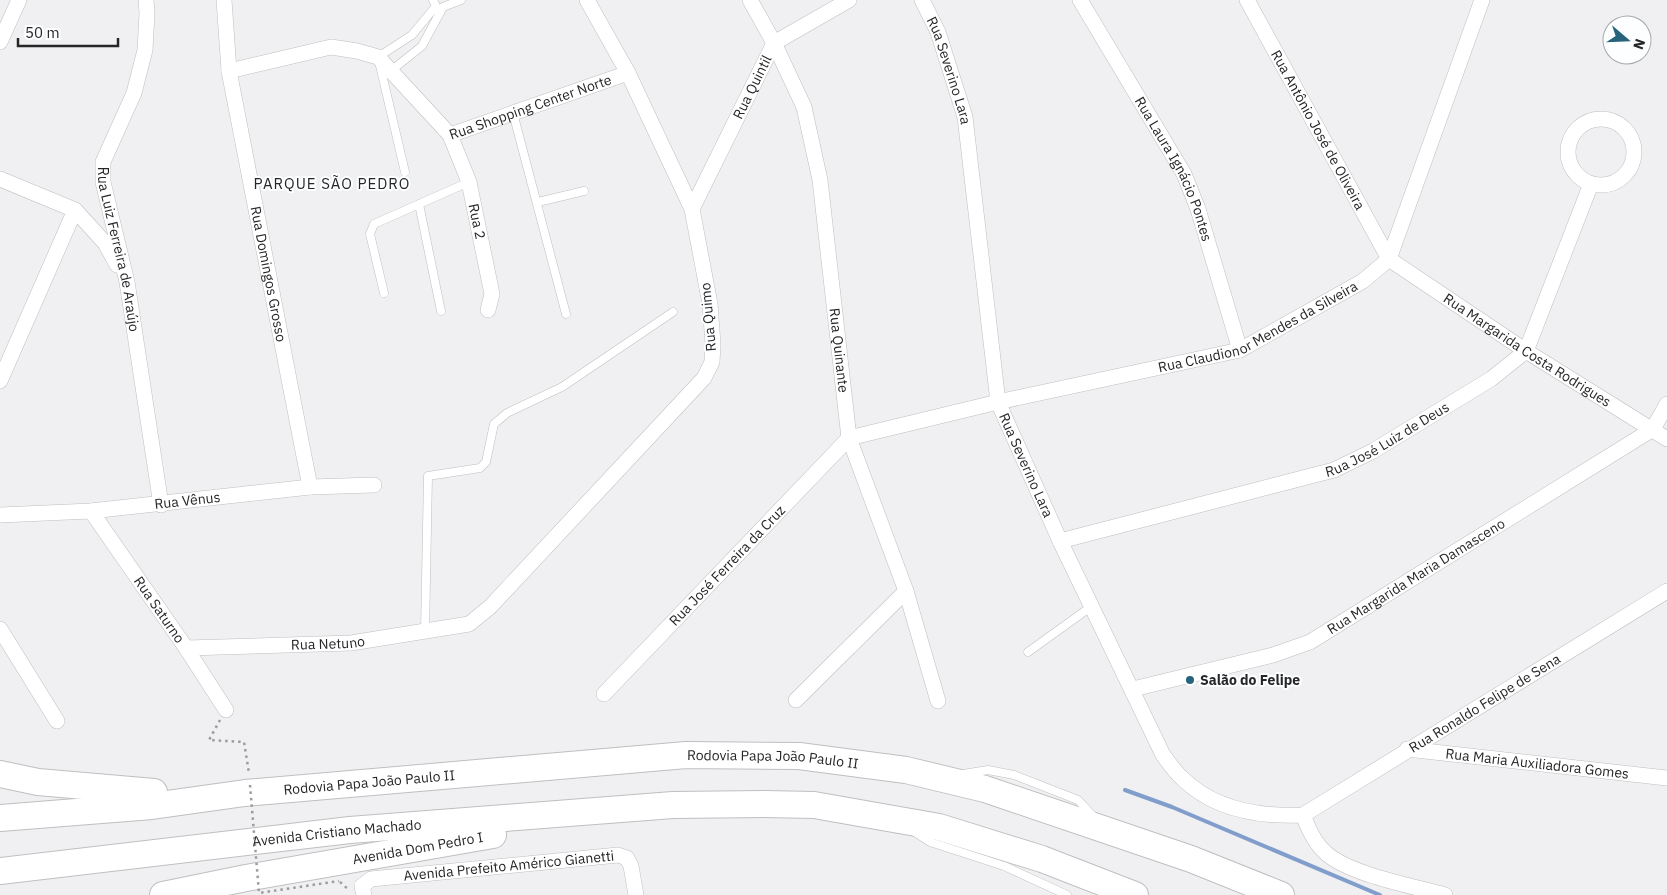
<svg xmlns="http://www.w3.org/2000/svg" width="1667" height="895" font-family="'IBM Plex Sans',sans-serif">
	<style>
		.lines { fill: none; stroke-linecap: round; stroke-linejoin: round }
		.stream { stroke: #819dcb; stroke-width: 4 }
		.lane-casing { stroke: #bebfc0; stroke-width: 9 }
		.street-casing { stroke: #bebfc0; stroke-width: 16 }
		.highway-casing { stroke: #bebfc0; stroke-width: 28 }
		.path { stroke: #9c9c9d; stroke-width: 2.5; stroke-dasharray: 2.5 4; stroke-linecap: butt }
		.lane { stroke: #fff; stroke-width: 8 }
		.street { stroke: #fff; stroke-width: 15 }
		.highway { stroke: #fff; stroke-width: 26 }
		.path-bridge { stroke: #9c9c9d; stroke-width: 2.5; stroke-dasharray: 2.5 4; stroke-linecap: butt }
		.poi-dot { fill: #27647b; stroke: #fdfeff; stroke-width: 2 }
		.labels { text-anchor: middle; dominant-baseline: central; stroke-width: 4; stroke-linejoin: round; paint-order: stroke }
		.street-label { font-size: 14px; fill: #262626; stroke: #fdfeff }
		.poi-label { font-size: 14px; font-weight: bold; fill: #262626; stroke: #fdfeff; text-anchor: start }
		.neighbourhood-label { font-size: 15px; letter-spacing: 1px; fill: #262626; stroke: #fdfeff }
	</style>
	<rect width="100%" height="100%" fill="#f0f0f2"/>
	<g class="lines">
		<path class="stream" d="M1125,790L1172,807L1380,895"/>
		<defs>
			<path id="lane" d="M392,70L422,46L443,7L461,0
				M513,113L566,314
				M405,172L378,57L412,35L436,6L433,0
				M538,202L584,191
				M419,204L441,311
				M384,293L370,234L374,224L469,182
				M425,632L428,476L480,468L486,462L494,424L507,413L562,387L673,312
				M1028,652L1092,606
				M963,774L988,770L1014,775L1078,800L1094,817
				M916,833L930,842L1004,866L1067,895"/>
			<g id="street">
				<path id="s1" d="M146,0L147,13L145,50L134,93L103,162V182L127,282L161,505"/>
				<path id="s2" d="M224,0L229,71L310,487"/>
				<path id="s3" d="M750,0L774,43L804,107L820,180L849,438L906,591L938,701"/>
				<path id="s4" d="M922,0L938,32L965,117L998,402L1060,541L1163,755C1169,763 1175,772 1183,779C1215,810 1261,817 1303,815L1667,591"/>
				<path id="s5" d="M1080,0L1184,174L1198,209L1240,350"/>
				<path id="s6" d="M1247,0L1389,259L1526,351L1667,439"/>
				<path d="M0,42L19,0"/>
				<path id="s7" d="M229,71L331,47L357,51L378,57L450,135L469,182L492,294L488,310"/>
				<circle cx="1601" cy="152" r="33"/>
				<path id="s8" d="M450,135L628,73"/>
				<path d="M0,179L75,210L105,243L117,265"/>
				<path id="s9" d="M692,209L774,43L849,0"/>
				<path d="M0,381L75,210"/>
				<path id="s10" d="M91,511L186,648L226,710"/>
				<path id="s11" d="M0,515L91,511L310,487L374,485"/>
				<path id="s12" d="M1060,541L1334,470L1373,451L1491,379L1526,351L1591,184"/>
				<path d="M0,629L57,721"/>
				<path id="s13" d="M186,648L351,643L469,624L490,607L704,378L712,362L713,344L710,304L692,209L628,73L587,0"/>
				<path id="s14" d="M1133,689L1273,655L1310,642L1653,429L1667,404"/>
				<path id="s15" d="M604,694L849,438L998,402L1240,350L1363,281L1389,259L1482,0"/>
				<path d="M796,700L906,591"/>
				<path id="s16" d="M1407,749L1667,778"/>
				<path d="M1303,815C1309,830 1315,844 1327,854C1352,875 1413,886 1445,895"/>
				<path id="s17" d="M364,895L362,886L371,879L618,855L627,858L631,866L636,895"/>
			</g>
			<g id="highway">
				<path d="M0,774L38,782L154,792"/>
				<path id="s18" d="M0,818L152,806L245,793L686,755L799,756L906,770L985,789L1191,859L1281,895"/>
				<path id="s19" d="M0,871L350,830L673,805L765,804L814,805L939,827L1042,859L1135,895"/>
				<path id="s20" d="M163,895L246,878L493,835"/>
			</g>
		</defs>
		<use href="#lane" class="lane-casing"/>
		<use href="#street" class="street-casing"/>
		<use href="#highway" class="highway-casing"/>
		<path class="path" d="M220,720L209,740L244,742L249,773
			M340,882L349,890"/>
		<use href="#lane" class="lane"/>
		<use href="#street" class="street"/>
		<use href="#highway" class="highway"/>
		<path class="path-bridge" d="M250,785L259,893L339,881"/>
	</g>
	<circle class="poi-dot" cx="1190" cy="680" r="5"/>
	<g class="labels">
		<g class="street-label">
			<text stroke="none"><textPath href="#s4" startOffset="76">Rua Severino Lara</textPath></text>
			<text stroke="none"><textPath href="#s9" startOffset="136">Rua Quintil</textPath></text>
			<text stroke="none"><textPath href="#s8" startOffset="85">Rua Shopping Center Norte</textPath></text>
			<text stroke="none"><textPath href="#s6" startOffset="148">Rua Antônio José de Oliveira</textPath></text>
			<text stroke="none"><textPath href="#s5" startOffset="194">Rua Laura Ignácio Pontes</textPath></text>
			<text stroke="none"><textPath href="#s7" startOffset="350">Rua 2</textPath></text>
			<text stroke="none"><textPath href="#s1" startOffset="259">Rua Luiz Ferreira de Araújo</textPath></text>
			<text stroke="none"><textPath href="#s2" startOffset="278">Rua Domingos Grosso</textPath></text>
			<text transform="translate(708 317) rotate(-95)">Rua Quimo</text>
			<text stroke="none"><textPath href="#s15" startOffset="780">Rua Claudionor Mendes da Silveira</textPath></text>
			<text stroke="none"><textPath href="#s6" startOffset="461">Rua Margarida Costa Rodrigues</textPath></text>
			<text stroke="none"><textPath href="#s3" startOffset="366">Rua Quinante</textPath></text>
			<text stroke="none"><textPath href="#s12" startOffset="344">Rua José Luiz de Deus</textPath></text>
			<text stroke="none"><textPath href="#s4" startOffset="481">Rua Severino Lara</textPath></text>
			<text stroke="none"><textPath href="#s11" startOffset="188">Rua Vênus</textPath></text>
			<text stroke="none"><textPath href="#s15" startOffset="178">Rua José Ferreira da Cruz</textPath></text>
			<text stroke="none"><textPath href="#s14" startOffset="308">Rua Margarida Maria Damasceno</textPath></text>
			<text stroke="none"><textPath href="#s10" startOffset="120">Rua Saturno</textPath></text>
			<text stroke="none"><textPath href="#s13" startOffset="142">Rua Netuno</textPath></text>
			<text stroke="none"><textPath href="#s4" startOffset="1175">Rua Ronaldo Felipe de Sena</textPath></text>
			<text stroke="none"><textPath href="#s18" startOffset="776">Rodovia Papa João Paulo II</textPath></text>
			<text stroke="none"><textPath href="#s16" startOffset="131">Rua Maria Auxiliadora Gomes</textPath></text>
			<text stroke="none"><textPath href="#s18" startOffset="371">Rodovia Papa João Paulo II</textPath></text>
			<text stroke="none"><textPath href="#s19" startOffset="339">Avenida Cristiano Machado</textPath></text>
			<text stroke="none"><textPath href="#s20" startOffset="259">Avenida Dom Pedro I</textPath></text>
			<text stroke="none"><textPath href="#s17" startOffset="159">Avenida Prefeito Américo Gianetti</textPath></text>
		</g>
		<g class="poi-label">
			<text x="1200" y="680">Salão do Felipe</text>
		</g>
		<g class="neighbourhood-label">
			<text x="332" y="183">PARQUE SÃO PEDRO</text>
		</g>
	</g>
	<g transform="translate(1627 40) rotate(109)"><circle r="24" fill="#fdfeff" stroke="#a7a8a8"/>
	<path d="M0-4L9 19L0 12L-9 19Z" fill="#27647b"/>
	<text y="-8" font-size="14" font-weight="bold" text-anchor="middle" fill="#262626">N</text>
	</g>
	<path d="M18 38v8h100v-8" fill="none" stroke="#262626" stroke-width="2.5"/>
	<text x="25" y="38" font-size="15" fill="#262626" stroke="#fdfeff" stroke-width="4" paint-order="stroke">50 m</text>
</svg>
